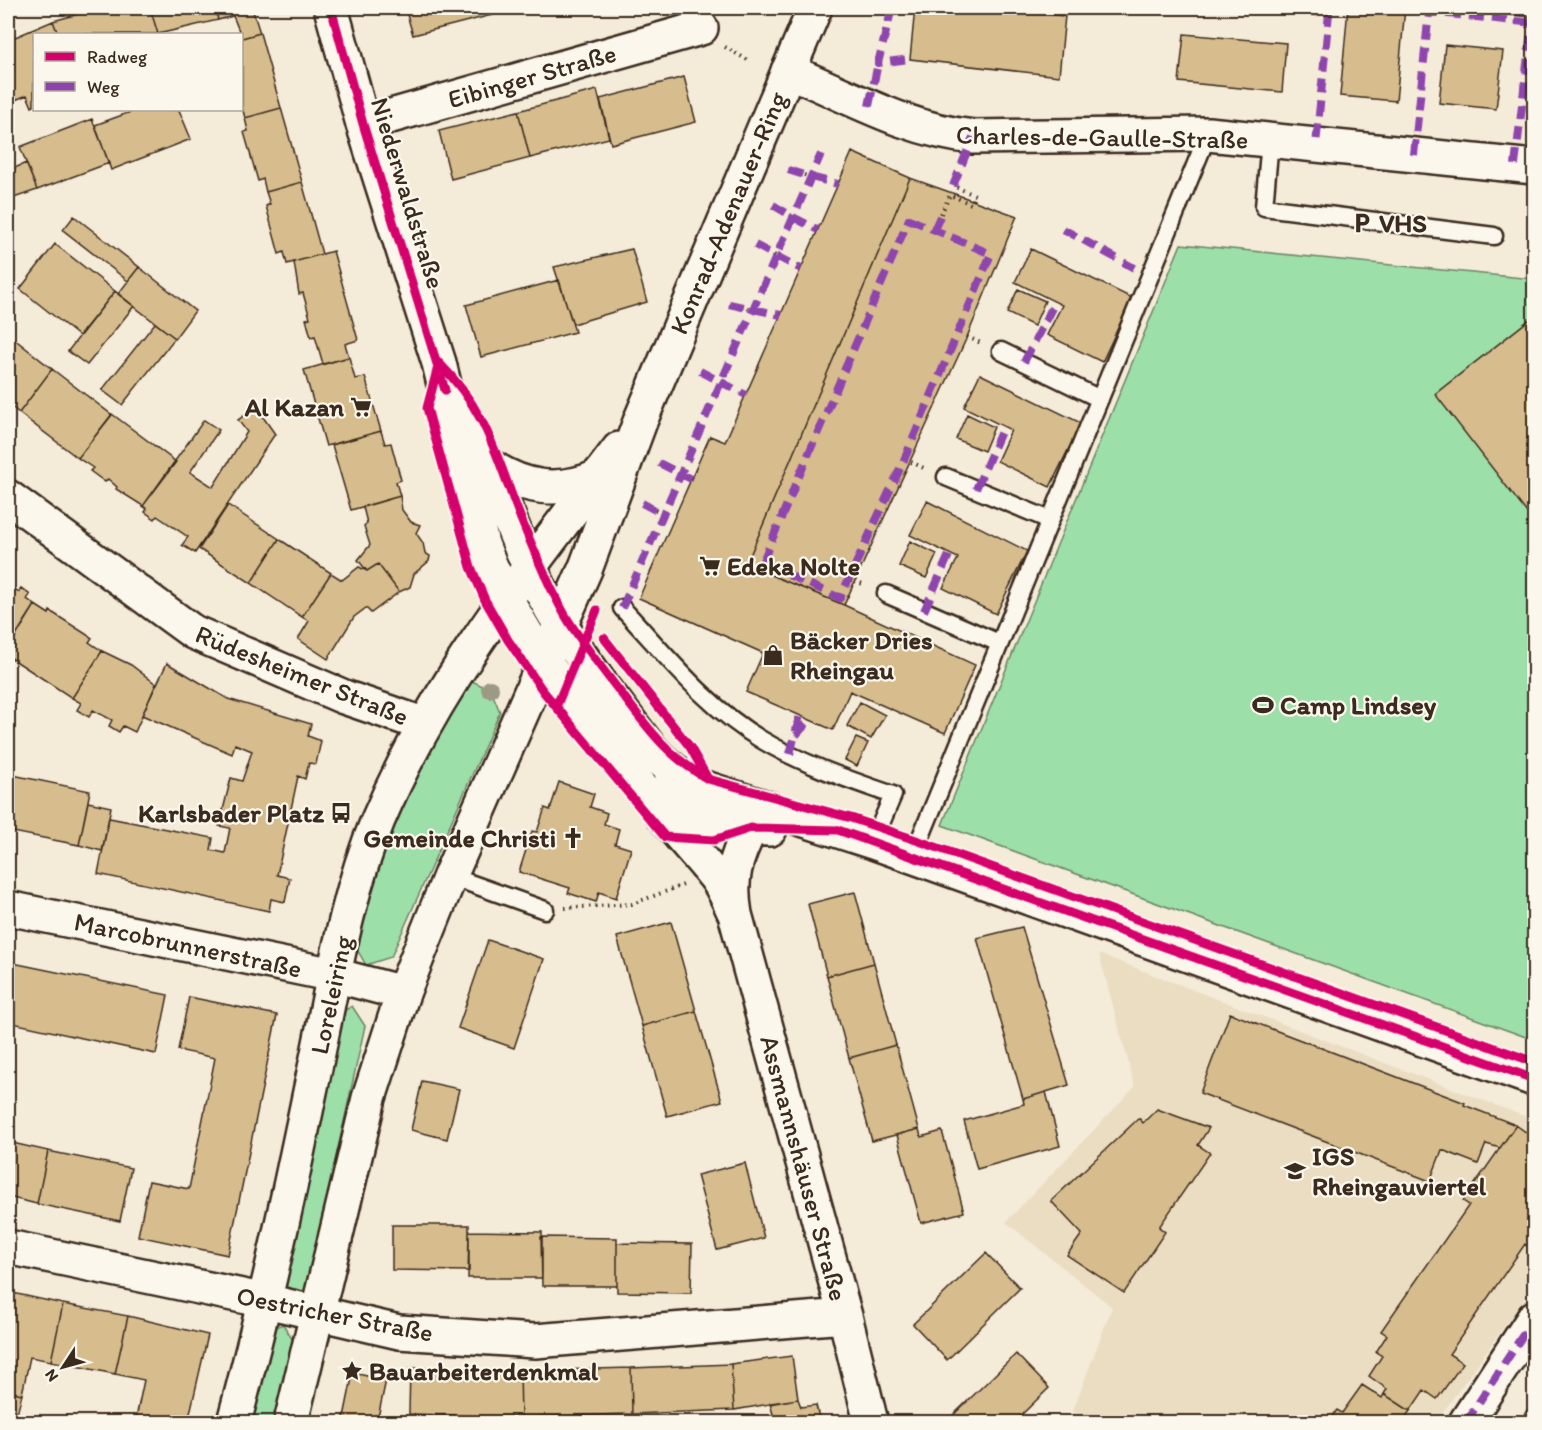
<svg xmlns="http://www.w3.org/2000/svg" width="1542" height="1430" font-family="Itim,sans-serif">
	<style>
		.built { fill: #ebddc2 }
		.green { fill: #9ddfa9; stroke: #6c8464; stroke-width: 1.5 }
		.building { fill: #d7bd8d; stroke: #3b2a1e; stroke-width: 1.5 }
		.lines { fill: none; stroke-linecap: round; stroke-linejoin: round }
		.lane-casing { stroke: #3b2a1e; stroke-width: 21 }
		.street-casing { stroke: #3b2a1e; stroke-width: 38 }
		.primary-casing { stroke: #3b2a1e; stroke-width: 38 }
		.path { stroke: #3b2a1e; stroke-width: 4; stroke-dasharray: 1.5 4.5; stroke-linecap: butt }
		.lane { stroke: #fbf7ec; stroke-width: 16 }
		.street { stroke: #fbf7ec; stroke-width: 33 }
		.primary { stroke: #fbf7ec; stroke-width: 33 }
		.quiet { stroke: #8e44ad; stroke-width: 8; stroke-dasharray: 15 8; stroke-linecap: butt }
		.cycleway-casing { stroke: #fbf7ec; stroke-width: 13 }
		.cycleway { stroke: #d6006c; stroke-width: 9 }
		.tree { fill: #9c9a85 }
		.labels { text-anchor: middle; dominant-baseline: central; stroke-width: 4.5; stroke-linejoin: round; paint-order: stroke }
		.street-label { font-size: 26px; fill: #3b2a1e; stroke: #fbf7ec }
		.poi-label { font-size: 26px; font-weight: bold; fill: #3b2a1e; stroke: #fbf7ec; text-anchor: start }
	</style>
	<rect width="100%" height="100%" fill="#f4ebd9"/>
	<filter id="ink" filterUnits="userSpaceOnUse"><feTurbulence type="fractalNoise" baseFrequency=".0167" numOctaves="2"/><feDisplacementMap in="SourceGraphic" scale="12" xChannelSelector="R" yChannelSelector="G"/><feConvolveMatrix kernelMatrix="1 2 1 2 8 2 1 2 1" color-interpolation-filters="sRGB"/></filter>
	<g filter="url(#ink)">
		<path class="built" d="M1099,954L1534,1120V1285L1436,1422H1069L1112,1307L1006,1222L1135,1087Z"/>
		<path class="green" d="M1181,244L1534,279V1040L942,825Z
			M472,681L491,690L500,712L391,957L366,965L351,939L382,852L426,752Z
			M352,1006L365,1026L307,1289L290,1301L277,1285L334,1017Z
			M283,1324L294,1342L276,1422H248L268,1331Z"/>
		<path class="building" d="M100,8H150L158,34H58L53,21Z
			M150,8H215L218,20L158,34Z
			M215,8H252L260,33L242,38L233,16L218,20Z
			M405,8H503L504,12L413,35Z
			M915,8H987L1065,16L1059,76L910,59Z
			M1348,8H1405L1396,101L1340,96Z
			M1504,8H1534V17L1503,14Z
			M53,21L58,34H34V106L32,107L27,95L8,103V40Z
			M260,33L281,108L245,118L242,107V38Z
			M1184,34L1286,43L1282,92L1179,82Z
			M1445,45L1503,51L1496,109L1439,103Z
			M684,77L696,122L611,144L600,99Z
			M597,90L609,138L530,158L518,111Z
			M281,108L302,182L266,192L263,179L258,181L244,132L248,131L245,118Z
			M136,110H179L191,139L111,170L95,125Z
			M518,111L530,158L451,179L439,131Z
			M92,119L109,163L37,190L20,147Z
			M852,152L910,178L746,565L844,605L975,665L945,733L850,691L833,730L746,692L763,653L639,598L710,436L725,442Z
			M26,163L37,190L8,200V171Z
			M910,178L1017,216L967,337L844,605L746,565Z
			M302,182L322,254L287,264L284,252L279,254L266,206L270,204L266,192Z
			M74,216L139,267L128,281L63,230Z
			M55,244L115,291L79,336L20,289Z
			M632,249L647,302L573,324L554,267Z
			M1031,249L1132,298L1102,362L1047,335L1062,305L1015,282Z
			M333,251L358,340L345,344L349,357L323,364L315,336L311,337L306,319L310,318L303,293L299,294L294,262Z
			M139,267L195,311L175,338L118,294Z
			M559,280L575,332L481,357L466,305Z
			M1018,289L1045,301L1034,326L1007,313Z
			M115,291L134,306L87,365L68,351Z
			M1534,316V522L1435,394Z
			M155,323L175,338L122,405L102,390Z
			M8,334L52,369L19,413L8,404Z
			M349,357L355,379L365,377L381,431L326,446L304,370Z
			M52,369L112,415L78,458L19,413Z
			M980,374L1081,423L1050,487L997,461L1011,430L964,407Z
			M256,407L275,434L195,553L182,545L188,537L157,516L155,519L145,512L147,509L143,506L204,420L219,430L190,472L213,487L247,432L238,420Z
			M112,414L176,462L143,506L116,489L117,487L108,479L105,482L90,471L93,468L78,458Z
			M967,414L994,427L984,451L956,439Z
			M381,431L385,444L391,443L392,447L401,480L396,482L400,496L351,510L332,445Z
			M400,496L402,510L411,522L420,525L416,533L423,543L425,553L430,556L429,561L414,574L410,587L399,592L378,564L367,571L358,560L370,545L364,526L367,523L363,507Z
			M927,501L1027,551L996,614L943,588L958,558L910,535Z
			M228,505L279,539L251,583L199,549Z
			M279,539L331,573L302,617L251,583Z
			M910,541L937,554L926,578L899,566Z
			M378,564L399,592L371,613L366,608L354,617L328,659L298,639L309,621L302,617L331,573L342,580L359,567L367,571Z
			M8,584L19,592L21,588L30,595L27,599L35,605L9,646Z
			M35,605L49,614L50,611L92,638L89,642L102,651L72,698L8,656V649Z
			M102,651L131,665L156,684L135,732L123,726L119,732L109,726L112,720L93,710L89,717L77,710L81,703L72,698Z
			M167,663L228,699L311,724L308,736L321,741L316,764L309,763L305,779L298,776L277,875L290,878L285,902L271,899L269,911L98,874L109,818L213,838L211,850L225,853L230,828L219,826L231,778L242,781L252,751L235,744L232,754L142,715Z
			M860,702L885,715L871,739L847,726Z
			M856,738L868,743L857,766L845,760Z
			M8,774L90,791L79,845L8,831Z
			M559,782L594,794L590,807L607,813L604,824L619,829L615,844L631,849L616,898L599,892L596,902L568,893L570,888L519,872L532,831L537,832L545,808L550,810Z
			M88,802L111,807L102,851L79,845Z
			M855,892L874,963L827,976L808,904Z
			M671,922L696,1011L642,1026L617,937Z
			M1022,927L1069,1085L1023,1099L977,938Z
			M488,940L544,959L514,1048L458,1028Z
			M8,962L168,995L156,1054L8,1022Z
			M874,963L896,1045L849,1058L827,976Z
			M189,997L277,1015L228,1255L138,1236L149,1181L189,1189L215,1058L178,1050Z
			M696,1011L722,1101L667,1116L642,1026Z
			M1230,1013L1465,1103L1464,1105L1516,1125L1500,1148L1486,1144L1478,1164L1442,1150L1430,1181L1200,1093Z
			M896,1045L919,1129L872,1141L849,1058Z
			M422,1081L459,1089L447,1139L411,1130Z
			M1046,1092L1060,1146L977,1169L964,1121L1024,1104L1023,1099Z
			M1157,1109L1209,1128L1198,1145L1210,1153L1159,1227L1165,1232L1124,1293L1067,1255L1082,1234L1051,1201L1139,1118L1143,1123Z
			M1516,1125L1534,1138V1251L1525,1244L1449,1354L1463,1363L1437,1399L1424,1390L1410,1411L1384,1394L1387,1389L1369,1376L1382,1356L1376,1352L1387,1335L1381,1331L1469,1205L1463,1201Z
			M919,1129L921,1137L942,1131L964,1212L921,1223L897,1135Z
			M8,1142L48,1151L37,1204L8,1197Z
			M48,1151L131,1168L120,1221L37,1204Z
			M745,1163L764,1238L717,1250L697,1175Z
			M392,1225H469V1271L392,1270Z
			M469,1231L542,1232V1278H468Z
			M541,1237L617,1238V1286H542Z
			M617,1243L692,1244L691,1293L617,1292Z
			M986,1253L1020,1288L947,1360L913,1324Z
			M8,1292L63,1304L51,1361L30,1357L22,1394L8,1391Z
			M63,1304L128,1316L115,1374L51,1361Z
			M128,1316L208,1335L188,1422H155L136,1418L144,1380L115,1374Z
			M1016,1354L1049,1388L1014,1422H946Z
			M792,1356L798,1399L734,1410L731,1364Z
			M731,1364L734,1410L632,1414L631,1368Z
			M410,1368L520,1371L521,1417L409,1414Z
			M631,1368L632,1414L521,1417L520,1371Z
			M353,1373L386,1380L377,1422H343Z
			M1362,1385L1382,1398L1384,1394L1410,1411L1402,1422H1320L1323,1419L1328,1422L1337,1410L1342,1413Z
			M8,1391L22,1394L15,1422H8Z
			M798,1399L801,1407L816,1405L820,1422H775L770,1403Z
			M1534,1400V1422H1519Z"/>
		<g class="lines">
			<defs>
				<path id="lane" d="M1270,141L1264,207L1494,236
					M1001,351L1100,399
					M946,477L1050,520
					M886,594L999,643
					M622,608C665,654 707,708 762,740C802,764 850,780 893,795L873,842
					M913,856L1208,134
					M450,876L545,910"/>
				<path id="street" d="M331,8L363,124L439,363L482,544C519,646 597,730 663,815C679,835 697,854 713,874C723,885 728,900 735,914
					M788,71C850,96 906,130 973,137L1208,134L1534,167
					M363,124L701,28
					M445,390C486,444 502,508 530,568C561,636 607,692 652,751C666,766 681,777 699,786L873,842L1534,1079
					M487,464C523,489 558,494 598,477
					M8,497L193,632L344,697L423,724
					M656,794C687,822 730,828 770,829
					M751,828C735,858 729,880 735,914L845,1316L871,1422
					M8,908L334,975L403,993
					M8,1247L266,1301L399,1332L535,1341L845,1316
					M1466,1422L1534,1318"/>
				<path id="primary" d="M234,1422C266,1303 291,1184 316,1063C333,982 346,897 378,820C437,681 528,569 619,449
					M291,1422L369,1098L403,993L450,876L586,567L641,419L815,8"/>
			</defs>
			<use href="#lane" class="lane-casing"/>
			<use href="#street" class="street-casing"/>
			<use href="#primary" class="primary-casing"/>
			<path class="path" d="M725,47L751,62
				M804,175L811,177
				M941,214L950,195L971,204L975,195L953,186
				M790,215L793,217
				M774,255L776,256
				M747,308L753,309
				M967,337L981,343
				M911,462L926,469
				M655,510L664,515
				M855,581L866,585
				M565,908L632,904L683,885"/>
			<use href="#lane" class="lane"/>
			<use href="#street" class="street"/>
			<use href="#primary" class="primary"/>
			<path class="quiet" d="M892,8L878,63L910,59
				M1257,8L1329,13L1316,145
				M869,106L878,63
				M1414,155L1429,12L1534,23
				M1515,165L1532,22
				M788,170L804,175
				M811,177L838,184
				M953,186L973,137
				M773,205L790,215
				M793,217L818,230
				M909,219L991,254L904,460L840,598L762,563Z
				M1063,229L1134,268
				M934,230L941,214
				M755,245L774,255
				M776,256L801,269
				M729,304L747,308
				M753,309L781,315
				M1024,362L1055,302
				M700,371L746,395
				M659,463L691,479
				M976,489L1003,427
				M642,503L655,510
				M622,608L821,154
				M924,611L949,555
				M796,735L810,720
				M790,754L800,715
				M1466,1422L1534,1318"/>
			<defs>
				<path id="cycleway" d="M331,8L363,124L445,390
					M439,363L427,408L471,567L485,600L508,640L543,691L665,837L714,840L751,828L838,830L1534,1079
					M439,363C488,412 496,457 521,519C534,551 548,585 565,615C582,644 603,670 624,697C649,730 671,759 708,779L851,818L919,841L1534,1062
					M604,638L690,747L708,779
					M556,707L597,610"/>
			</defs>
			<use href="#cycleway" class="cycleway-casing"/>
			<use href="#cycleway" class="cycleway"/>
		</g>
		<circle class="tree" cx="490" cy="689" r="9"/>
	</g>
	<defs>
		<symbol id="parking-bare" viewBox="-9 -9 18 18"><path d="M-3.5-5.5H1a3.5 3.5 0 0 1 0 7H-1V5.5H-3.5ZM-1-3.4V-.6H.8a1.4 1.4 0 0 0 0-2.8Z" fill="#3b2a1e" stroke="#fbf7ec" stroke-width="2.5" paint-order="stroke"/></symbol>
		<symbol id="supermarket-bare" viewBox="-9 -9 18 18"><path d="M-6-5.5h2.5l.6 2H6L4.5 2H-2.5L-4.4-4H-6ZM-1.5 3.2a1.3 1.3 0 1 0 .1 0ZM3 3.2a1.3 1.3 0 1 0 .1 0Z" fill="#3b2a1e" stroke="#fbf7ec" stroke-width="2.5" paint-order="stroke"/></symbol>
		<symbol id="shop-bare" viewBox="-9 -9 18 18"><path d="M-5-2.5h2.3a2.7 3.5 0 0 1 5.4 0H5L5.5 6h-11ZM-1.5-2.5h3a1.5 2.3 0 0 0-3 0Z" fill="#3b2a1e" stroke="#fbf7ec" stroke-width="2.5" paint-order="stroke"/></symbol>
		<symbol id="stadium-bare" viewBox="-9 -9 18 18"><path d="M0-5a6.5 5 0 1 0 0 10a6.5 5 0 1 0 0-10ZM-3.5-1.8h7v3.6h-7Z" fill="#3b2a1e" stroke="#fbf7ec" stroke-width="2.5" paint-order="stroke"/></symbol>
		<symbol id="bus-bare" viewBox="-9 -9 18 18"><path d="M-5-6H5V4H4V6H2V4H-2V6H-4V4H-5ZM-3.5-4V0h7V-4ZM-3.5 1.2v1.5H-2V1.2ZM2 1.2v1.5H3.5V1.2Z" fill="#3b2a1e" stroke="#fbf7ec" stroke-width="2.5" paint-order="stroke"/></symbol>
		<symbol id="church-bare" viewBox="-9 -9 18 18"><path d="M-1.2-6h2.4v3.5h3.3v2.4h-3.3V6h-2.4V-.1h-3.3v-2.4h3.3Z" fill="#3b2a1e" stroke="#fbf7ec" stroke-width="2.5" paint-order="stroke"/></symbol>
		<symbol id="school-bare" viewBox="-9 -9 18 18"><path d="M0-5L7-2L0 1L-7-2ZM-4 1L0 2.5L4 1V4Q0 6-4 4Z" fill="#3b2a1e" stroke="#fbf7ec" stroke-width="2.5" paint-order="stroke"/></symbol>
		<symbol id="sight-bare" viewBox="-9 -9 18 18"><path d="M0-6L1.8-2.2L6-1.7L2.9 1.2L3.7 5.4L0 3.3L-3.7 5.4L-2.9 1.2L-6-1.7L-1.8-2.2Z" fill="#3b2a1e" stroke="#fbf7ec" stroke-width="2.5" paint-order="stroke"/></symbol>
	</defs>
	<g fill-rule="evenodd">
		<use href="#parking-bare" x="1347" y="208" width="30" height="30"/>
		<use href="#supermarket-bare" x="346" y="392" width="30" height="30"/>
		<use href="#supermarket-bare" x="695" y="551" width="30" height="30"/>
		<use href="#shop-bare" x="758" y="640" width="30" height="30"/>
		<use href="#stadium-bare" x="1248" y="690" width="30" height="30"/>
		<use href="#bus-bare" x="326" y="798" width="30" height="30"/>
		<use href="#church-bare" x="558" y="823" width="30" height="30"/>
		<use href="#school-bare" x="1280" y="1156" width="30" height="30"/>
		<use href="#sight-bare" x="337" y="1356" width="30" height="30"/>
	</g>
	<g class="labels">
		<g class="street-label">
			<text transform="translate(532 76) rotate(-16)">Eibinger Straße</text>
			<text transform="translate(1102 137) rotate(1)">Charles-de-Gaulle-Straße</text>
			<text transform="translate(408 193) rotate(73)">Niederwaldstraße</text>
			<text transform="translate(728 213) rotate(-67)">Konrad-Adenauer-Ring</text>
			<text transform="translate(302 675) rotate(22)">Rüdesheimer Straße</text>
			<text transform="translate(188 945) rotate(12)">Marcobrunnerstraße</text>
			<text transform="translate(331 995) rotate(-78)">Loreleiring</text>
			<text transform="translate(804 1168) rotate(75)">Assmannshäuser Straße</text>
			<text transform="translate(335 1314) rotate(11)">Oestricher Straße</text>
		</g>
		<g class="poi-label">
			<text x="1379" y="223">VHS</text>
			<text x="344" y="407" text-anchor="end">Al Kazan</text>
			<text x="727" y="566">Edeka Nolte</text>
			<text x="790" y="640">Bäcker Dries<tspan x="790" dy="30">Rheingau</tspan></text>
			<text x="1280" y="705">Camp Lindsey</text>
			<text x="324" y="813" text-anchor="end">Karlsbader Platz</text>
			<text x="556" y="838" text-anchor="end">Gemeinde Christi</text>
			<text x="1312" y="1156">IGS<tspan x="1312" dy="30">Rheingauviertel</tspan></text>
			<text x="369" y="1371">Bauarbeiterdenkmal</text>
		</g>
	</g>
	<rect width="1542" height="1430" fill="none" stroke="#fbf7ec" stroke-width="30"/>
	<rect x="15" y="15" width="1512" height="1400" fill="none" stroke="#3b2a1e" stroke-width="2" filter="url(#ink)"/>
	<rect x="33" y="33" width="210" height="78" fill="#fbf7ec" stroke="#aea59a" stroke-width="1.5"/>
	<rect x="45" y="52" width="30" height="9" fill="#d6006c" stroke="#aea59a" stroke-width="1.5"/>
	<text x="87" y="63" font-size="18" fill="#3b2a1e">Radweg</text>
	<rect x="45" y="82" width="30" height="9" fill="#8e44ad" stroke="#aea59a" stroke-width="1.5"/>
	<text x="87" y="93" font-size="18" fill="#3b2a1e">Weg</text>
	<g transform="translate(63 1367) rotate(234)" stroke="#fbf7ec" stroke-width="4.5" paint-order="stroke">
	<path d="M0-4.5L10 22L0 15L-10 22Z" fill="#3b2a1e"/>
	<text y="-9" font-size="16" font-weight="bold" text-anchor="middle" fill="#3b2a1e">N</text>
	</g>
</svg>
